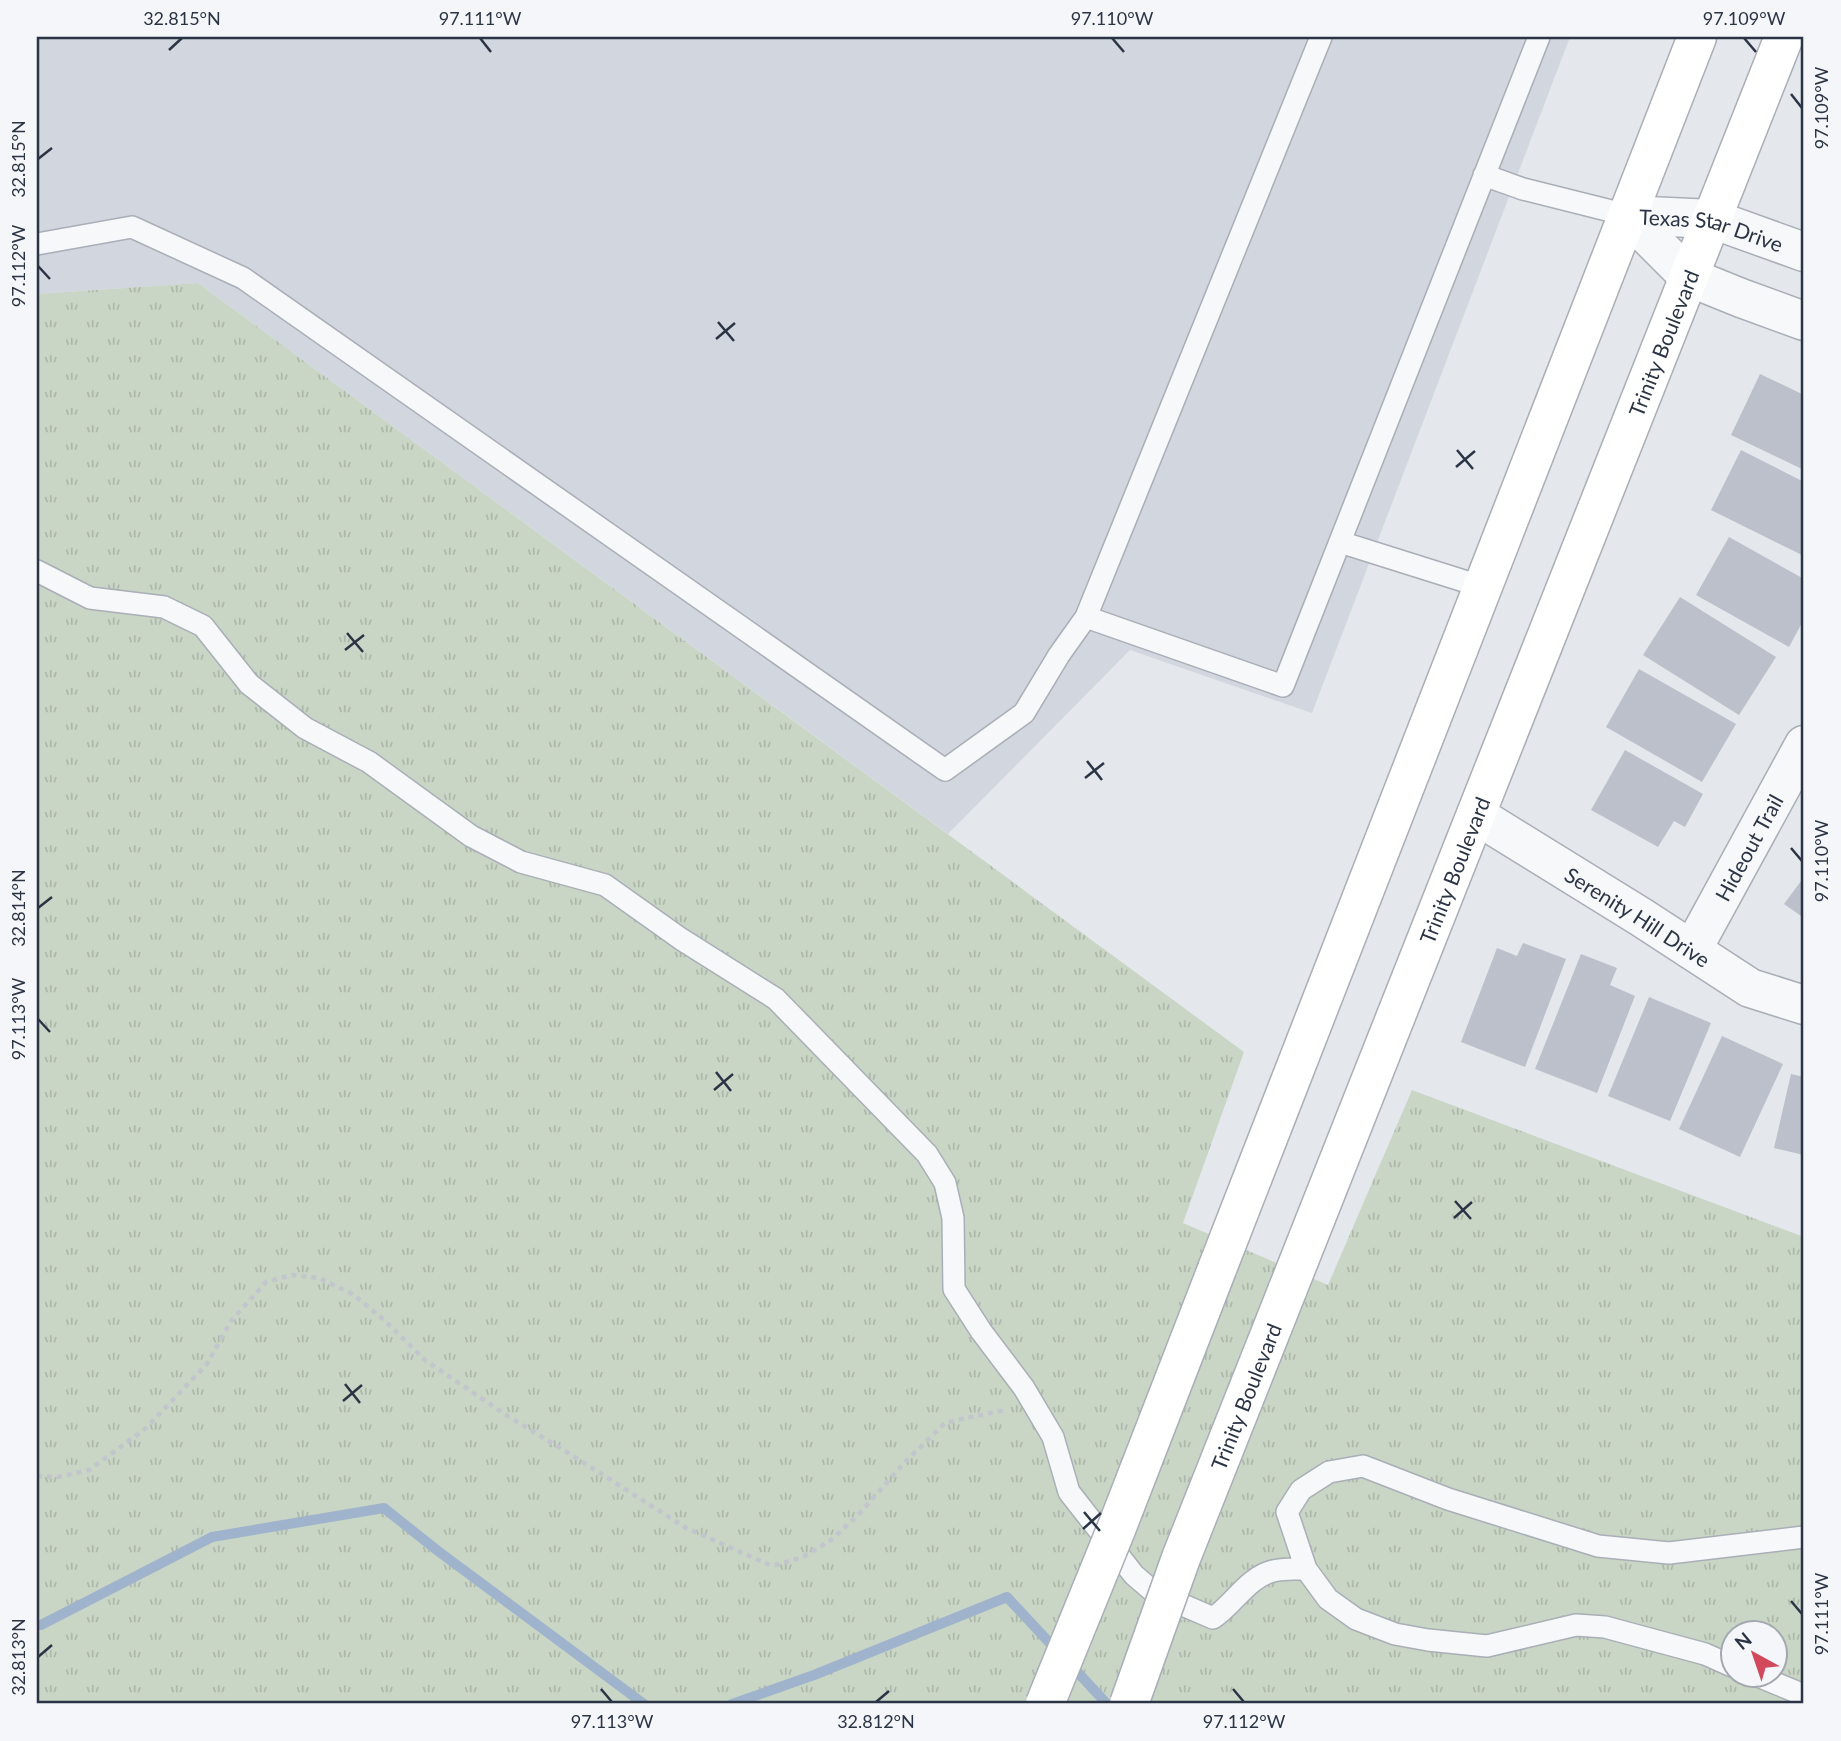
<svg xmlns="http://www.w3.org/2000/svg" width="1841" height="1741" font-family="Lato,sans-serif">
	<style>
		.built { fill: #d2d6de }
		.grass { fill: url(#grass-tufts); fill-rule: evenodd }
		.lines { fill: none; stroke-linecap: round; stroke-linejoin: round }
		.stream { stroke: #9fb4cc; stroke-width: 10 }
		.building { fill: #bbc0ca }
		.lane-casing { stroke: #a9aeb7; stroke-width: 24 }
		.street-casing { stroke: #a9aeb7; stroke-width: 41 }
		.secondary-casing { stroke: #a9aeb7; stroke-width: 41 }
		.path { stroke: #c2c5cb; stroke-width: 4.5; stroke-dasharray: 5 5; stroke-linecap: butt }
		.lane { stroke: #f7f8fa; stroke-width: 21 }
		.street { stroke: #f7f8fa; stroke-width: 38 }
		.secondary { stroke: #fff; stroke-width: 38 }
		.secondary-bridge-casing { stroke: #a9aeb7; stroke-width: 41; stroke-linecap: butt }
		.secondary-bridge { stroke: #fff; stroke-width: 38 }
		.ticks { fill: none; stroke: #2b3445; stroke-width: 2.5 }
		.labels { text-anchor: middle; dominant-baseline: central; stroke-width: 6; stroke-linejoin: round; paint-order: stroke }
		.street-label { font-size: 21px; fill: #2b3445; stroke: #f4f6f9 }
		.neatline { fill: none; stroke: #2b3445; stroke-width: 2.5 }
		.ticks-label { font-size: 18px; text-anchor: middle; fill: #2b3445 }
	</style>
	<defs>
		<pattern id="grass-tufts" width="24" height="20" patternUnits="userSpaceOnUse" patternTransform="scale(1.75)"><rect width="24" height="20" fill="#c9d6c5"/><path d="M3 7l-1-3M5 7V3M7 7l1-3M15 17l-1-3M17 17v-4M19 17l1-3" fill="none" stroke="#adb8ab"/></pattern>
	</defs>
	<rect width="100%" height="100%" fill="#e4e7ec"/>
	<path class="built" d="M37,37H1570L1312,713L1130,650L948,834L198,283L37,294Z"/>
	<path class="grass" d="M198,283L1244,1052L1183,1223L1328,1285L1412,1090L1804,1237V1704H37V294ZM1732,1632H1774V1674H1732Z"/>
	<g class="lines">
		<path class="stream" d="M37,1625H41L212,1537L384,1508L438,1551L644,1704
			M1070,1664L1107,1704
			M732,1704L814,1675L1007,1597L1059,1653"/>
	</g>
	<path class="building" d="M1760,374L1804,395V470L1731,435Z
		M1741,450L1804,482V556L1711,510Z
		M1729,537L1804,579V619L1789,647L1696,595Z
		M1680,597L1776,657L1739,715L1643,655Z
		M1639,669L1736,724L1702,782L1606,727Z
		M1625,750L1703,794L1685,827L1674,821L1658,847L1591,810Z
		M1804,877V918L1784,904Z
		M1523,943L1566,959L1525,1067L1461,1042L1497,948L1517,956Z
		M1581,954L1617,968L1610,985L1635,996L1597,1093L1535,1069Z
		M1649,997L1711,1023L1670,1121L1608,1096Z
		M1722,1036L1783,1064L1740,1157L1679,1129Z
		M1791,1074L1804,1077V1155L1774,1148Z"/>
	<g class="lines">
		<defs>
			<path id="lane" d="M1484,175L1523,189L1627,215
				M37,244L132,227L243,278L945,770L1024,713L1059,655L1086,617L1283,686L1539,37
				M1340,542L1483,587
				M37,571L90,598L164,607L203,626L249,684L305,728L369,762L471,836L521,862L605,885L681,939L776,999L927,1154L945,1183L953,1218L954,1289L981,1331L1024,1388L1053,1437L1069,1492L1134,1575L1155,1593L1213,1618C1233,1605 1248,1577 1273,1571C1283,1568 1295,1569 1306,1569
				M1086,617L1321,37
				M1732,1666L1705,1654L1605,1627L1576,1625L1487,1646L1428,1640L1395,1634L1356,1619L1328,1599L1306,1569L1287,1512L1301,1490L1329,1472L1363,1466L1448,1499L1598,1546L1669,1553L1804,1537
				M1753,1674L1804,1695"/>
			<g id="street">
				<path d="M1627,215L1689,277L1741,298L1804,321"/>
				<path id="s1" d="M1627,215L1712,219L1804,252"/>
				<path id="s2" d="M1476,815L1641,917L1750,988L1804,1005"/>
				<path id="s3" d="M1692,950L1804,745"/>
			</g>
			<g id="secondary">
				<path d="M1217,1269L1697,37"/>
				<path id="s4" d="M1287,1291L1784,37"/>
			</g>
		</defs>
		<use href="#lane" class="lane-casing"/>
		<use href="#street" class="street-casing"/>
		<use href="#secondary" class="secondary-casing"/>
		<path class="path" d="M37,1476L58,1477L89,1470L146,1428L207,1364L231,1321L266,1282L292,1275L319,1278L354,1295L384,1320L425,1360L506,1415L578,1459L686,1528L772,1566L803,1557L831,1540L859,1514L904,1463L945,1423L998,1411L1007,1412"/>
		<use href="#lane" class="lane"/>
		<use href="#street" class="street"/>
		<use href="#secondary" class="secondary"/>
		<defs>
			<g id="secondary-bridge">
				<path d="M1045,1704L1117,1527L1217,1269"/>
				<path id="s5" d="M1129,1704L1181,1558L1287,1291"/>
			</g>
		</defs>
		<use href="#secondary-bridge" class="secondary-bridge-casing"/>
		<use href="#secondary-bridge" class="secondary-bridge"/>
	</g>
	<path class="ticks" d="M480,38L491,52M1112,38L1124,52M1744,38L1756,52M169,50L182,38M1791,94L1802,108M38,159L52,148M38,266L50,279M718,322L734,341M716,339L735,323M1457,450L1473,469M1456,467L1475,451M347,633L363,652M345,650L364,635M1087,761L1102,780M1085,778L1104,763M1791,848L1802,861M38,908L52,897M38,1019L50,1032M716,1072L731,1091M714,1090L733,1074M1455,1201L1471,1219M1454,1218L1472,1202M345,1384L360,1403M343,1401L362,1385M1084,1512L1100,1531M1083,1529L1101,1513M1791,1601L1802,1614M38,1657L52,1645M601,1689L612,1702M1233,1689L1244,1702M876,1702L889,1691"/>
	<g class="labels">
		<g class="street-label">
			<text stroke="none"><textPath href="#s1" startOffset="86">Texas Star Drive</textPath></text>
			<text stroke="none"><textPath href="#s4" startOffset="1020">Trinity Boulevard</textPath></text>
			<text stroke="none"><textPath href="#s3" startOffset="117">Hideout Trail</textPath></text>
			<text stroke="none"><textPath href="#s4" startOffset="453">Trinity Boulevard</textPath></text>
			<text stroke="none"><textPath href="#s2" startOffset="191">Serenity Hill Drive</textPath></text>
			<text stroke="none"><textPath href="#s5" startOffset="329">Trinity Boulevard</textPath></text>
		</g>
	</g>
	<rect width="1841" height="1741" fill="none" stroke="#f4f6f9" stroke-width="77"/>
	<g transform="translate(1754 1654) rotate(320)"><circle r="33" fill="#f4f6f9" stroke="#a4a8b1" stroke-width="2"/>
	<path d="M0-5L12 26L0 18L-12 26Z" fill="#d1495b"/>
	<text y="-10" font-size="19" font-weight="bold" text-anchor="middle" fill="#2b3445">N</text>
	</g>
	<rect x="38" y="38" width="1764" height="1664" class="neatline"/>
	<g class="ticks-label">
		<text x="182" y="25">32.815°N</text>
		<text x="480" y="25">97.111°W</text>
		<text x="1112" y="25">97.110°W</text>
		<text x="1744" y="25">97.109°W</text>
		<text transform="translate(1822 108) rotate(-90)" y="6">97.109°W</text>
		<text transform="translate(19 159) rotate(-90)" y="6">32.815°N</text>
		<text transform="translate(19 266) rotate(-90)" y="6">97.112°W</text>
		<text transform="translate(1822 861) rotate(-90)" y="6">97.110°W</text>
		<text transform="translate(19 908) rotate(-90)" y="6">32.814°N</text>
		<text transform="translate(19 1019) rotate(-90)" y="6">97.113°W</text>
		<text transform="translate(1822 1614) rotate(-90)" y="6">97.111°W</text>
		<text transform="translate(19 1657) rotate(-90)" y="6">32.813°N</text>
		<text x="612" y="1728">97.113°W</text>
		<text x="876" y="1728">32.812°N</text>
		<text x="1244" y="1728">97.112°W</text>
	</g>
</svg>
